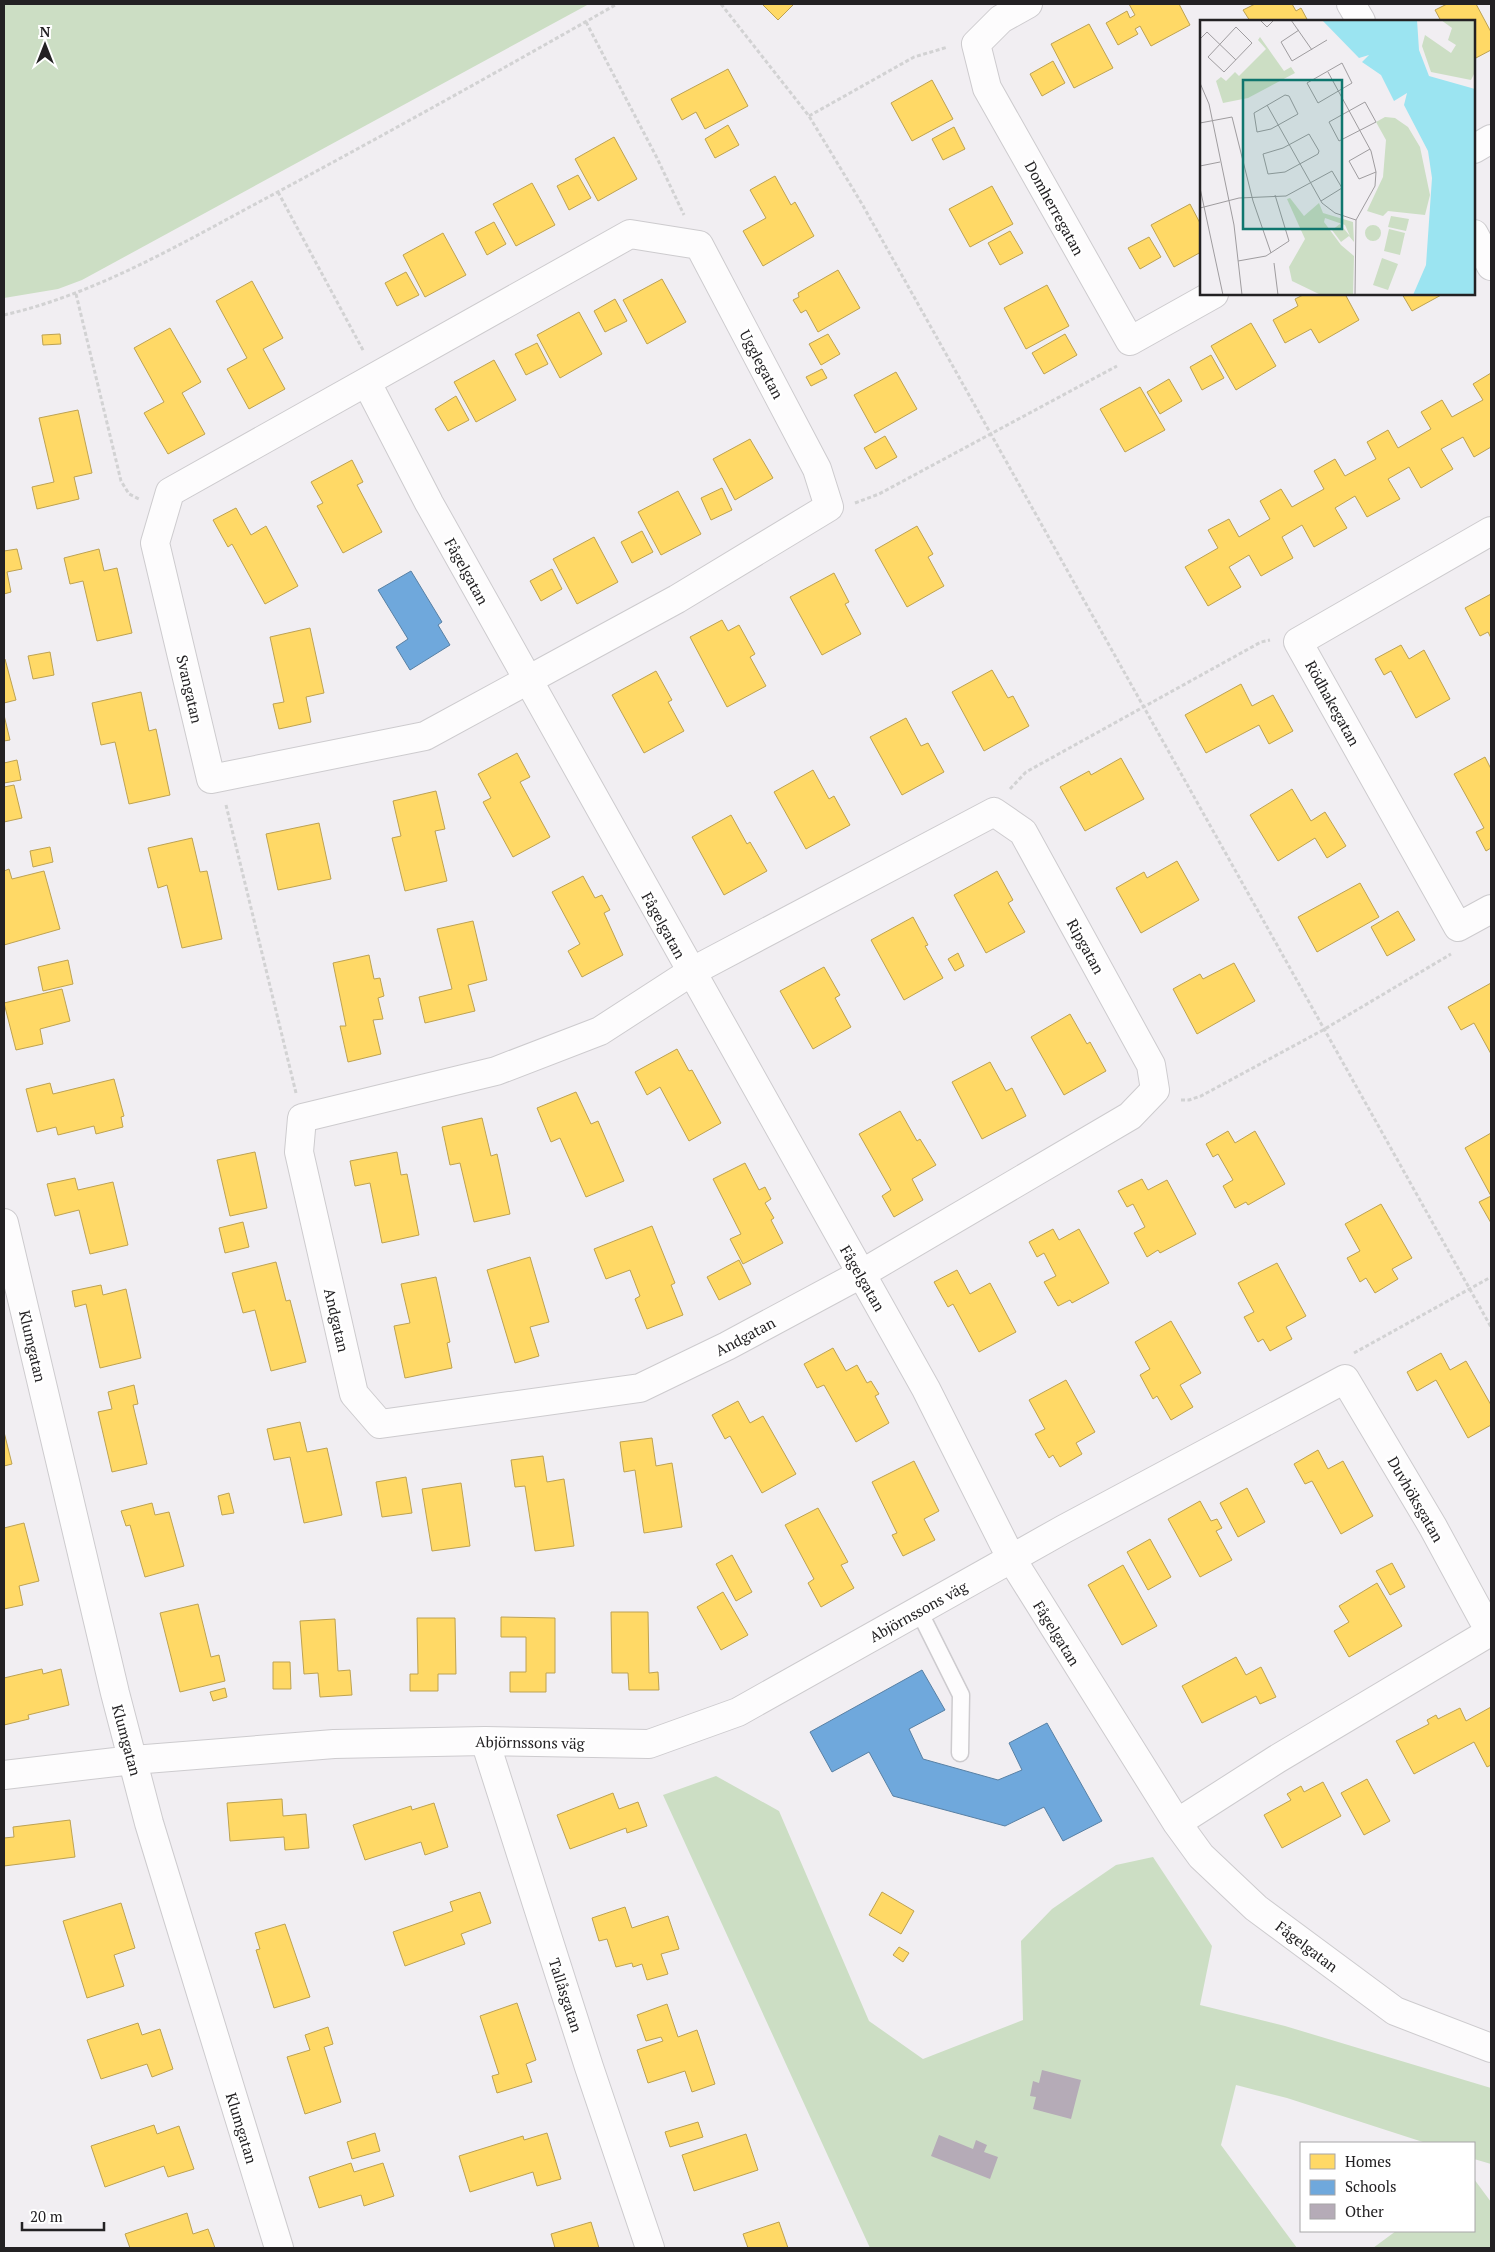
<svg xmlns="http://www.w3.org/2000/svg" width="1495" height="2252" font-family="'PT Serif',serif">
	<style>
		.green { fill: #ccdec4 }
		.homes { fill: #ffd966; stroke: #bda252 }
		.schools { fill: #6fa8dc; stroke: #5880a4 }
		.building { fill: #b5abb7 }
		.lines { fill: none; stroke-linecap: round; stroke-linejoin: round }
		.service-casing { stroke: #cdcbce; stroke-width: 19 }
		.minor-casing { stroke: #cdcbce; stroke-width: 30 }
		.path { stroke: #d2d2d3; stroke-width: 3; stroke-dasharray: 4 2.5; stroke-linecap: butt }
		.service { stroke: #fdfcfd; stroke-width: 16 }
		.minor { stroke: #fdfcfd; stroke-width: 28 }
		.labels { text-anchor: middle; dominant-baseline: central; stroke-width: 5; stroke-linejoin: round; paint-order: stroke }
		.street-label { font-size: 15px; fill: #232123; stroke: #fff }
		.inset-road { fill: none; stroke: #9f9c9f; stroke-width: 1 }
		.view { fill: #0f766e; fill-opacity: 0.15; stroke: #0f766e; stroke-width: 2.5 }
		.inset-edge { fill: none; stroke: #232123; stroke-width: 2.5 }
	</style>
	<rect width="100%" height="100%" fill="#f1eef2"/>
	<path class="green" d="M4,4H589L82,280L58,289L4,298Z
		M716,1776L779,1811L869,2021L923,2059L1023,2020L1021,1941L1052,1909L1116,1865L1153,1857L1212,1946L1200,2005L1285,2026L1491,2088V2164L1474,2159V2143H1426L1287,2098L1236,2085L1221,2145L1297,2248H870L663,1795Z
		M1474,2179L1491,2202V2248H1373L1396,2231H1474Z"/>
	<path class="homes" d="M762,4H794L778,20Z
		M1129,4H1179L1190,25L1151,46L1140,26L1135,29L1138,34L1118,45L1106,23L1127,11L1130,18L1135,15Z
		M1255,4H1292L1296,11L1301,8L1308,21H1250L1243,10Z
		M1447,4H1476L1491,32V50L1474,59V21H1441L1435,10Z
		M1089,24L1113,68L1074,88L1051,44Z
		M1053,61L1065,83L1042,96L1030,74Z
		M728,69L748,106L705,129L696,112L682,120L671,99Z
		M932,80L953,119L912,141L891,103Z
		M728,125L739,145L715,158L705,139Z
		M954,127L965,149L943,160L932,139Z
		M614,137L637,179L598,201L575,159Z
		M578,175L591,198L569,210L557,186Z
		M775,176L791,205L795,202L814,236L763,266L743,231L766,218L750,190Z
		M532,183L555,225L516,246L493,204Z
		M992,186L1013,224L970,247L949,209Z
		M1190,204L1201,225V252L1174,267L1151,225Z
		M494,222L506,244L487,255L475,232Z
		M1010,231L1023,253L1000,265L988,243Z
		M443,233L466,275L425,297L403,255Z
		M1149,237L1161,257L1140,269L1128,248Z
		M838,270L860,308L818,332L806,310L801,313L793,300L799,297L798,293Z
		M406,272L419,295L397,306L385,283Z
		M662,279L686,322L647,344L623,300Z
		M252,281L283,338L263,349L285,389L249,409L227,369L247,358L216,301Z
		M1047,285L1069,326L1026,349L1004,308Z
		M1305,294H1345L1359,320L1319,343L1311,329L1285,343L1273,320L1298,306L1295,299Z
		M1402,294H1443L1412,311Z
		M615,299L627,321L605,332L594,311Z
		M579,312L602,354L560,378L537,335Z
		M1251,323L1276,366L1236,390L1211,346Z
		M170,328L201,382L182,393L205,434L168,454L144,413L164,402L134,348Z
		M60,334L61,344L43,345L42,335Z
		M828,334L840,354L821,365L809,344Z
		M1065,334L1077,355L1044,374L1032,353Z
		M537,343L548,364L526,375L515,354Z
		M1211,355L1224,378L1202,390L1190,367Z
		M494,360L516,400L476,422L454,382Z
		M822,369L827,378L811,386L806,377Z
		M896,372L917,409L875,433L854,395Z
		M1491,373V447L1474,457L1463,437L1441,449L1453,469L1421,488L1409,467L1388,479L1400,499L1367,517L1355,496L1335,508L1347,528L1314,547L1302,525L1282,537L1293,558L1261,576L1249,555L1229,567L1241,587L1208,606L1185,567L1218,548L1208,530L1229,519L1239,537L1270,519L1260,501L1281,489L1292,507L1324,489L1314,471L1335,459L1345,476L1376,459L1367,442L1388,430L1398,448L1431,429L1421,412L1442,400L1452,417L1483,400L1473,384Z
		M1169,379L1182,401L1160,414L1147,392Z
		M1140,387L1165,430L1125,452L1100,409Z
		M456,396L469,420L448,431L435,409Z
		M78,410L92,473L74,477L79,499L37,509L32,487L54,482L39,418Z
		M885,436L897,457L876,469L864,448Z
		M750,439L773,478L735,500L713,459Z
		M352,460L363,482L357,485L382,532L343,553L317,506L323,503L311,482Z
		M722,488L732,510L711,520L701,498Z
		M678,491L701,534L661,555L638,512Z
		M236,508L251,535L266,526L298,586L265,604L232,544L228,547L213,520Z
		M917,526L933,554L928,557L944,586L907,607L875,550Z
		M642,531L653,552L632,563L621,542Z
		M594,537L618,582L577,604L553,559Z
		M17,549L22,569L7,572L11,592L4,594V551Z
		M99,549L104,571L117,568L132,633L97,641L83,581L70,584L64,558Z
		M552,569L562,589L541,601L530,581Z
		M834,573L849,602L845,604L861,634L822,655L790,597Z
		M1491,594V638L1488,632L1480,636L1465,608Z
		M722,620L728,631L739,625L755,654L750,657L766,686L727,707L690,637Z
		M310,628L324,693L306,697L311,722L279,729L273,704L284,702L270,637Z
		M1401,645L1409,659L1424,650L1450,699L1416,718L1391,671L1384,675L1375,659Z
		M50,652L54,675L33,679L28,656Z
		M5,659L16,700L4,703V660Z
		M992,670L1008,698L1013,696L1029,726L984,751L952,692Z
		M656,671L672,700L668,702L684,731L644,753L612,695Z
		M1241,684L1252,706L1273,695L1293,731L1269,744L1259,725L1206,753L1185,715Z
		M141,692L149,731L156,729L170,795L129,804L115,742L101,745L92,703Z
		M4,715L10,740L4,741Z
		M906,718L921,746L928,743L944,772L902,795L870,737Z
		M517,753L530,777L520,782L550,837L513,857L483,802L491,798L478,774Z
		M1485,757L1491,769V848L1486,851L1476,832L1484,828L1454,774Z
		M1121,758L1144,799L1085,831L1060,787L1089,771L1091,775Z
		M17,760L21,780L4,783V763Z
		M813,770L829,799L834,796L850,825L806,849L774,792Z
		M14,785L22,818L4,822V787Z
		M1292,789L1311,821L1325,812L1346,846L1327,858L1315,838L1278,861L1250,815Z
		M436,791L445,829L435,831L447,881L405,891L392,838L401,836L393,801Z
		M731,815L747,844L750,842L767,871L724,895L692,837Z
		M319,823L331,879L278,890L266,834Z
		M192,838L200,872L207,871L222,939L182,948L167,885L158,888L148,848Z
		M50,847L53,862L33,867L30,851Z
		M1177,861L1199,900L1141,933L1116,888L1144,872L1147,878Z
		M9,869L12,879L44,871L60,929L4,945V871Z
		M997,871L1013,900L1008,903L1025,932L986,953L954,895Z
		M583,876L595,898L602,895L610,910L604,913L623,955L582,977L568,951L580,944L552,892Z
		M1360,883L1379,917L1317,952L1298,917Z
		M1398,911L1415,940L1387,956L1371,927Z
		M913,917L928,945L925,946L943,978L904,1000L871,940Z
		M473,921L487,980L468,985L475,1011L425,1023L419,997L452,989L437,929Z
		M958,953L964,966L955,971L948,959Z
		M369,955L374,979L380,978L384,996L378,998L383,1019L373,1020L381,1054L348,1062L340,1026H346L333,963Z
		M68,960L73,984L43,991L38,967Z
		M1234,963L1255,1001L1197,1034L1173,989L1200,974L1203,979Z
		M824,967L840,995L835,998L851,1027L813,1049L780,991Z
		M1491,983V1054L1474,1023L1461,1030L1448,1007Z
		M62,989L70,1021L40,1029L43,1044L16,1050L4,1003Z
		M1070,1014L1087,1044L1090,1042L1106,1071L1064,1095L1031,1037Z
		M677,1049L689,1071L692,1070L721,1123L689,1141L660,1087L647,1095L635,1072Z
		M990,1062L1006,1091L1012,1088L1026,1116L982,1139L952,1082Z
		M114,1079L124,1116L121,1117L123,1127L96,1134L94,1126L58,1135L56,1127L37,1132L26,1089L50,1083L53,1094Z
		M576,1092L591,1124L598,1121L624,1181L586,1197L560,1138L551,1142L537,1108Z
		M900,1111L917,1141L920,1139L936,1165L912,1179L923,1200L894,1217L882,1196L891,1190L859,1134Z
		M482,1118L491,1156L497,1154L510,1214L474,1222L460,1163L450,1165L442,1127Z
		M1228,1131L1235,1143L1255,1131L1285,1184L1248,1205L1246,1202L1235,1208L1223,1186L1233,1180L1218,1154L1213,1157L1206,1144Z
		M1491,1133V1223L1479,1202L1491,1196L1465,1148Z
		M255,1152L267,1208L230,1216L217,1160Z
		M397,1152L401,1175L407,1174L419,1235L382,1243L370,1183L355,1186L350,1161Z
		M745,1163L759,1190L765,1187L771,1199L765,1203L774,1218L771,1220L783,1243L743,1264L730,1239L741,1234L713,1179Z
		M75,1178L78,1190L113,1182L128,1245L90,1254L79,1210L55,1216L47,1184Z
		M1142,1179L1148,1190L1167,1180L1196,1234L1160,1253L1158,1250L1147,1257L1134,1233L1145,1227L1133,1204L1127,1207L1118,1191Z
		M1381,1204L1412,1258L1392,1269L1398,1279L1375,1293L1366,1278L1360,1282L1347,1258L1360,1251L1345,1224Z
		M243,1222L249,1247L225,1253L219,1228Z
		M652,1226L675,1283L671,1285L683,1315L647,1329L635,1299L640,1296L630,1270L606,1279L594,1249Z
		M1053,1229L1059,1240L1079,1229L1109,1283L1072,1303L1070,1300L1058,1306L1044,1282L1056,1276L1044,1253L1037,1257L1029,1242Z
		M530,1257L549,1322L530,1327L539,1356L515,1363L487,1270Z
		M739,1260L751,1284L719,1300L707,1277Z
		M276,1262L286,1301L290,1300L306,1362L271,1371L255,1310L243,1313L232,1273Z
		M1277,1263L1306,1316L1286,1327L1292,1339L1270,1351L1263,1339L1258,1342L1244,1317L1254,1312L1238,1283Z
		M957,1270L970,1294L990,1283L1016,1332L979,1352L953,1304L948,1307L934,1282Z
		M436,1277L450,1342L447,1343L452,1368L405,1378L394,1326L410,1323L401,1284Z
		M101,1285L103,1295L126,1289L141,1358L100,1368L86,1304L75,1307L72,1291Z
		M1171,1321L1201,1373L1180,1385L1193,1407L1171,1420L1157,1396L1153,1399L1140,1375L1150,1369L1135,1342Z
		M833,1348L846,1371L857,1365L867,1383L871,1381L879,1394L875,1396L889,1423L856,1442L824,1385L817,1388L804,1364Z
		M1441,1353L1450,1370L1466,1361L1491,1405V1425L1468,1438L1436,1380L1417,1391L1407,1372Z
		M1066,1380L1095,1432L1076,1443L1082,1454L1060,1467L1053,1455L1049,1458L1035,1434L1045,1429L1029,1400Z
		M134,1385L138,1404L133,1405L147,1464L112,1472L98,1412L112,1409L108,1392Z
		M738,1401L750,1423L763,1416L796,1474L762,1493L730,1436L725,1439L712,1415Z
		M300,1422L307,1452L327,1448L342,1515L304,1523L290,1457L274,1460L267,1429Z
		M4,1432L12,1464L4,1466Z
		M652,1438L656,1466L672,1463L682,1527L644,1533L635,1470L624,1472L620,1442Z
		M1318,1450L1328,1469L1343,1461L1373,1516L1341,1534L1312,1481L1305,1484L1294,1464Z
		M543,1456L547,1482L564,1479L574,1546L535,1551L525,1486L515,1487L511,1460Z
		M914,1461L939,1511L924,1519L935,1540L903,1556L892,1535L897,1533L872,1482Z
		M406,1477L412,1513L382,1517L376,1482Z
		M461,1483L470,1546L432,1551L422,1489Z
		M1247,1488L1265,1522L1238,1537L1220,1503Z
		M229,1493L234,1513L222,1515L218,1496Z
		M1200,1501L1211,1521L1217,1519L1222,1528L1216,1531L1232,1560L1200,1577L1168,1519Z
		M152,1503L155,1515L169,1512L184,1566L145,1577L130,1525L126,1526L121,1511Z
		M818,1508L848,1562L841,1565L854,1588L821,1607L808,1583L814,1579L785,1525Z
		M24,1523L39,1581L19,1586L23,1605L4,1609V1528Z
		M1150,1539L1171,1577L1148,1590L1127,1552Z
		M732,1555L752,1592L736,1601L716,1564Z
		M1392,1563L1405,1587L1390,1595L1376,1571Z
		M1123,1565L1157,1626L1122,1645L1088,1585Z
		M1377,1583L1402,1626L1349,1657L1334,1631L1349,1622L1339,1606Z
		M723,1592L748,1635L721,1650L697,1607Z
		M198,1604L211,1657L219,1655L225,1681L180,1692L160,1613Z
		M611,1612H648L649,1673L658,1672L659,1690H629L628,1673H612Z
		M501,1617L555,1618V1673H546V1692H510V1672H526V1637H501Z
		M417,1618H455L456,1674H438V1691H410V1674H418Z
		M335,1619L338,1671L350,1670L352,1695L320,1697L318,1673L304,1674L300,1621Z
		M1236,1657L1246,1675L1261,1667L1276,1697L1260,1704L1256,1696L1202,1723L1182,1686Z
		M273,1662H290L291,1689H273Z
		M42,1669L43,1674L61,1669L69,1705L28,1715L29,1719L4,1725V1678Z
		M225,1688L227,1697L213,1701L210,1692Z
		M1491,1707V1765L1487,1767L1474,1742L1414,1774L1396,1741L1429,1724L1427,1720L1436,1715L1438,1719L1460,1708L1466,1721Z
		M1367,1779L1390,1821L1364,1835L1341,1793Z
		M1323,1782L1341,1816L1282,1848L1264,1815L1291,1800L1287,1794L1301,1786L1304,1792Z
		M613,1793L619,1809L638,1802L647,1826L627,1833L626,1828L570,1849L557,1815Z
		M282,1799L283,1816L306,1814L309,1848L285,1850L284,1837L230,1841L227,1803Z
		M434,1803L448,1847L425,1855L421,1842L365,1860L353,1825L411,1806L412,1810Z
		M70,1820L75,1857L4,1866V1838L14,1837L13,1827Z
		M480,1892L491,1923L461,1934L465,1944L405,1966L393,1932L453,1911L450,1902Z
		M882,1892L914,1911L901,1934L869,1915Z
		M121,1903L135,1948L114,1955L124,1986L87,1998L63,1921Z
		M625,1907L632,1928L668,1916L679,1949L661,1954L668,1974L647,1980L642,1964L633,1967L632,1963L616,1967L607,1939L599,1941L592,1918Z
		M285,1924L310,1997L274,2008L256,1950L260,1949L255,1933Z
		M899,1947L909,1953L903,1962L893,1955Z
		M517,2003L536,2060L526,2064L532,2082L497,2093L492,2076L499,2074L480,2016Z
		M667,2004L678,2037L697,2030L715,2084L692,2092L685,2071L648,2083L637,2050L663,2041L661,2037L646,2041L637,2015Z
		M138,2023L142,2035L160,2029L173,2069L152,2077L147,2064L101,2079L87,2040Z
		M328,2027L333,2044L324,2047L341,2102L305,2114L287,2057L310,2050L305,2035Z
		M698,2122L703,2137L670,2147L665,2132Z
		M154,2125L157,2134L179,2126L194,2169L168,2177L164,2166L105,2187L91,2146Z
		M375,2133L380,2151L352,2159L347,2142Z
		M547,2133L561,2179L537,2186L533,2172L470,2192L459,2156L523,2136L524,2140Z
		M746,2134L758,2170L694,2191L682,2155Z
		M351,2163L354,2172L383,2163L394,2196L364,2206L361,2195L319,2208L309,2177Z
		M187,2213L193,2234L208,2229L215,2248H130L125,2234Z
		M591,2222L599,2248H555L551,2234Z
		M779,2222L788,2248H748L743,2234Z"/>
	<path class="schools" d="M411,571L442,622L438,625L450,645L410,670L396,647L408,639L378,590Z
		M922,1670L945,1710L909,1729L923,1759L998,1780L1022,1770L1009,1743L1047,1723L1102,1821L1063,1841L1044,1807L1005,1826L893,1796L869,1752L832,1772L810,1732Z"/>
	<path class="building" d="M1042,2070L1081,2080L1071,2119L1033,2109L1036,2097L1030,2096L1033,2081L1039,2083Z
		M939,2135L973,2149L976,2140L987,2145L984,2152L998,2157L990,2179L931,2156Z"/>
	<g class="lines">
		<defs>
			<path id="service" d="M919,1611L961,1695L960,1753"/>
			<path id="minor" d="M1028,4L1001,19L976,44L987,88L1130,341L1214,294
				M1351,4L1361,21
				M1474,149L1491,139
				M630,234L699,245L817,469L829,507L677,599L425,736L211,779L155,543L170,492Z
				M1474,234L1491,266
				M367,383L429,503L926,1389L1011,1558L1177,1823L1201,1856L1256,1908L1395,2011L1491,2048
				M1491,531L1298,642L1458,927L1491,909
				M994,812L1023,832L1151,1065L1155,1090L1130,1116L861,1274L727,1346L640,1388L380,1424L354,1394L299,1152L302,1118L496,1071L600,1031L691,972Z
				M4,1223L115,1693L149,1823L279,2248
				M485,1741L589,2067L650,2248
				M4,1775L133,1760L334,1744L485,1741L649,1744L738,1712L1064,1529L1345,1379L1433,1527L1490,1632L1277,1759L1177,1823"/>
		</defs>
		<use href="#service" class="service-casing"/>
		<use href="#minor" class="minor-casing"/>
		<path class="path" d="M721,4L809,116L862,204L1491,1327
			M586,22L657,158L684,215
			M809,116L914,57L948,47
			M278,192L364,352
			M76,294L121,481L129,494L139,499
			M4,315C95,294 177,246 259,202C379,138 499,71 617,4
			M855,503L879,494L1117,366
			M1010,789L1026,772L1261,642L1270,640
			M226,805L296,1093
			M1181,1100H1189L1201,1096L1323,1030L1451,954
			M1354,1353L1491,1277"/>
		<use href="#service" class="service"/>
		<use href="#minor" class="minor"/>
	</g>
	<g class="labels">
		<g class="street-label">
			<text transform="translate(1055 208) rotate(61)">Domherregatan</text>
			<text transform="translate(762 364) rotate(62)">Ugglegatan</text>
			<text transform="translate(467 571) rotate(61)">Fågelgatan</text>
			<text transform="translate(190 689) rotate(77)">Svangatan</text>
			<text transform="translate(1333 703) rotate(61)">Rödhakegatan</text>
			<text transform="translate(664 925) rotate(61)">Fågelgatan</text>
			<text transform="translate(1086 946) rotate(61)">Ripgatan</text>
			<text transform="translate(863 1278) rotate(60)">Fågelgatan</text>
			<text transform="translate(337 1320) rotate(77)">Andgatan</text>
			<text transform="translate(745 1336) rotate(-28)">Andgatan</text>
			<text transform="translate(33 1346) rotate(77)">Klumgatan</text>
			<text transform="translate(1416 1499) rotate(60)">Duvhöksgatan</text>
			<text transform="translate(918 1611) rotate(-29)">Abjörnssons väg</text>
			<text transform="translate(1057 1633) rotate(58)">Fågelgatan</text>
			<text transform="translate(127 1740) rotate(75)">Klumgatan</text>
			<text transform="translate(530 1742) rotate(1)">Abjörnssons väg</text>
			<text transform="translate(1307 1946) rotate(37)">Fågelgatan</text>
			<text transform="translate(566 1995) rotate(72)">Tallåsgatan</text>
			<text transform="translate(242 2128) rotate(73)">Klumgatan</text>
		</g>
	</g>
	<g transform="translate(1200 20)">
		<rect width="275" height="275" fill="#f1eef2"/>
		<path d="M241,0H275V52L271,60L231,52L222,26L225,15L251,33L256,25L248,20L252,8ZM60,17L84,51L91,47L95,53L48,78L23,83L16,61L21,57L26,61L35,52L39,56L66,29L58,20ZM185,97L195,98L208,107L220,127L230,175L225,195L188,191L183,196L167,191L183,157L186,120L176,102ZM90,178L104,196L119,183L123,193L153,202L154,222L149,216L141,222L132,210L140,204L150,216L145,205L125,198L124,202L141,225L154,236L153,275H121L92,261L89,247L105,219L87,179ZM191,196L209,199L206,211L188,207ZM165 213a8 8 0 1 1 16 0a8 8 0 1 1-16 0ZM189,209L205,213L200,235L184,231ZM182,238L198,244L188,270L173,265Z" fill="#ccdec4"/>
		<path d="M122,0H217L219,30L229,56L275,69V275H213L226,245L232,158L228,131L204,85L207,73L194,81L181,55L162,42L169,35L159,38Z" fill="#9be4f1"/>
		<path class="inset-road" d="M60,0L67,7L74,0M91,0L112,30M36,7L52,23L24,52L8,37ZM99,10L81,22L92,41L127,20M0,19L7,12L36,40M142,43L152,63L118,83L107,63ZM128,52L171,131L176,152L175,166L156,200L155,275M0,63L9,84L34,205L42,275M85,75L89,76L98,94L71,109L57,112L54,93ZM165,82L176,102L139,121L129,102ZM67,85L122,183L135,193L156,200M0,103L32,97L53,181L71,233M109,114L119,131L118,134L85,152L68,154L63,134L83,128ZM170,129L149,141L159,159L176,152M0,146L20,142M0,168L23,275M0,188L39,178L86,176L132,151L142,168L121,181M38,241L66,236L89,221L75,175M74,243L78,275"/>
		<path class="view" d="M43,60H142V209H43Z"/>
		<rect width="275" height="275" class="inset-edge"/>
	</g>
	<rect width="1495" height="2252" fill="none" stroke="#232123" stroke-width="10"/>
	<rect x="1300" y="2142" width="175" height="90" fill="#ffffff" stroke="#a7a6a7"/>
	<rect x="1310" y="2154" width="25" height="15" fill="#ffd966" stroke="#a7a6a7"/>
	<text x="1345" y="2167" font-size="15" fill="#232123">Homes</text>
	<rect x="1310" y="2180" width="25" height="15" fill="#6fa8dc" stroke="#a7a6a7"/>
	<text x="1345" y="2192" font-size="15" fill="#232123">Schools</text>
	<rect x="1310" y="2204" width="25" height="15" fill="#b5abb7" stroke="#a7a6a7"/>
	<text x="1345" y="2217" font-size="15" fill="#232123">Other</text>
	<g transform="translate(45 45)" stroke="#ffffff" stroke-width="4" paint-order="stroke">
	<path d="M0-4L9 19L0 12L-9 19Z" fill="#232123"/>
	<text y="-8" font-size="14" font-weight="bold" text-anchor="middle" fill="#232123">N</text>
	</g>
	<path d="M22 2222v8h82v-8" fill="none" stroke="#232123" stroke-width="2.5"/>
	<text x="30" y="2222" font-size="15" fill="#232123" stroke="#ffffff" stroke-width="4" paint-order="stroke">20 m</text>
</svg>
